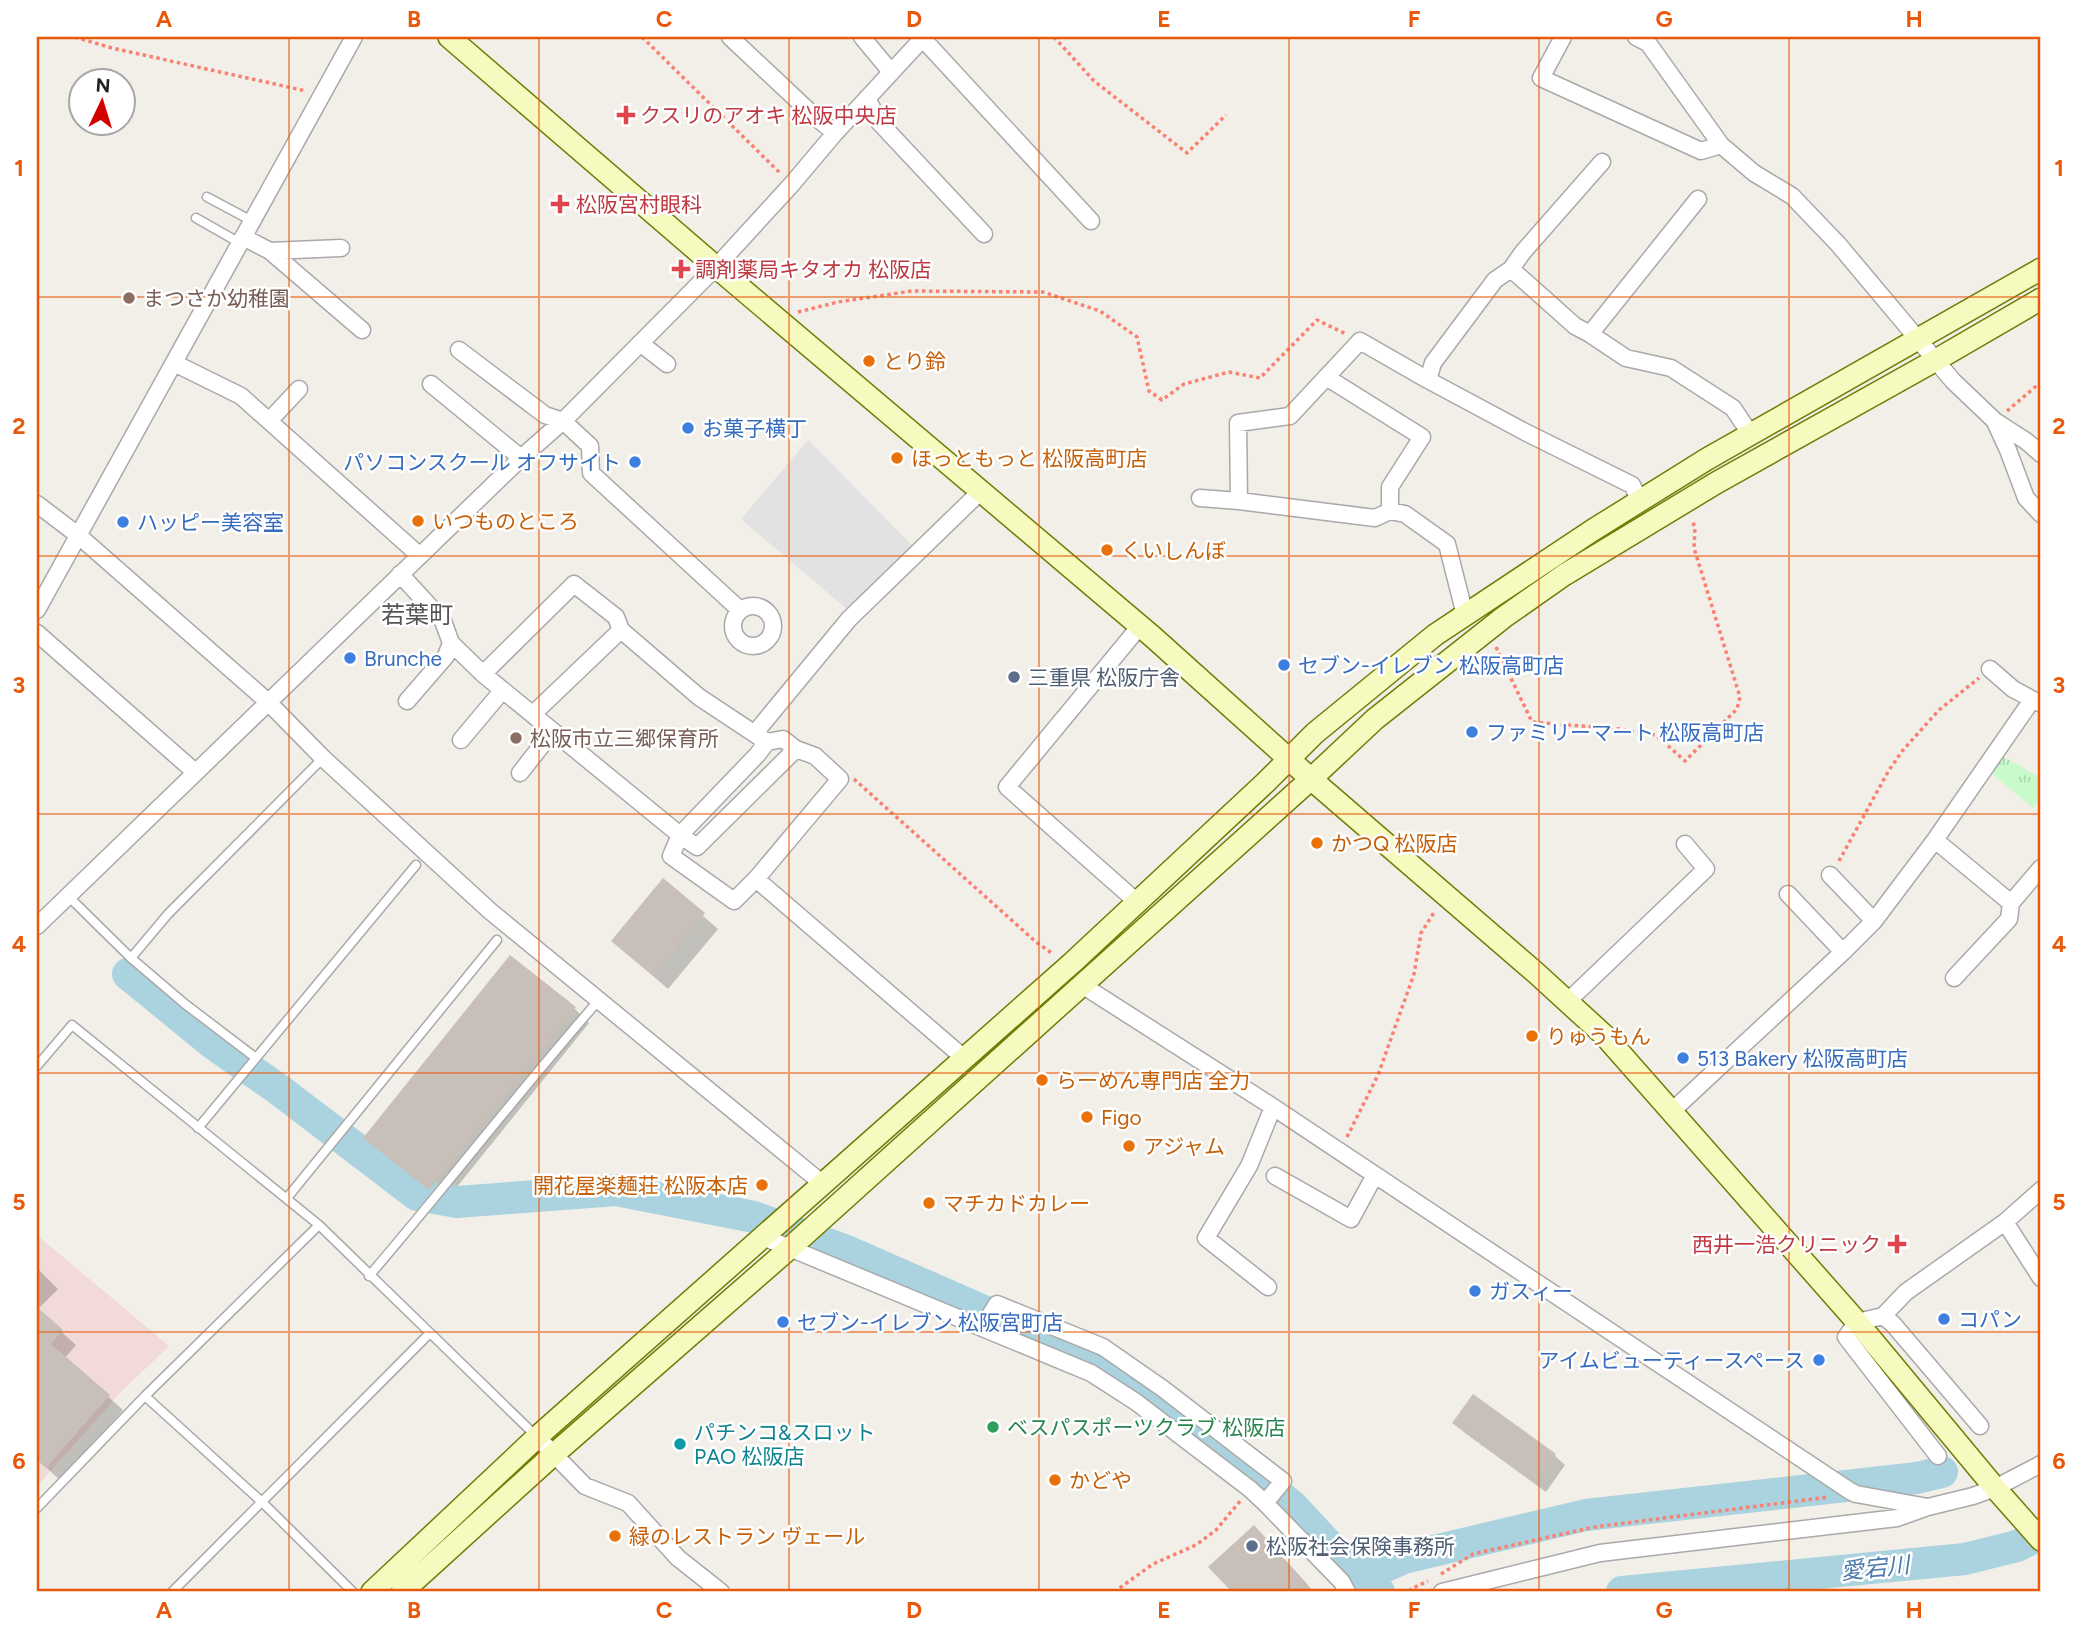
<svg xmlns="http://www.w3.org/2000/svg" width="2078" height="1629" font-family="Figtree,'Noto Sans JP',sans-serif">
	<style>
		.commercial { fill: #f2dad9 }
		.park { fill: url(#park-tufts) }
		.parking { fill: #e2e2e2 }
		.shadow { fill: #0003 }
		.lines { fill: none; stroke-linecap: round; stroke-linejoin: round }
		.river { stroke: #aad3df; stroke-width: 32 }
		.building { fill: #c7bfb8 }
		.lane-casing { stroke: #a9a9a9; stroke-width: 11 }
		.street-casing { stroke: #a9a9a9; stroke-width: 19 }
		.secondary-casing { stroke: #707d05; stroke-width: 24 }
		.path { stroke: #fa8072; stroke-width: 3.5; stroke-dasharray: 3.5 3.5; stroke-linecap: butt }
		.lane { stroke: #fff; stroke-width: 8 }
		.street { stroke: #fff; stroke-width: 16 }
		.secondary { stroke: #f7fabf; stroke-width: 21 }
		.grid { fill: none; stroke: #e8590c; stroke-width: 2; stroke-opacity: 0.55 }
		.health-dot { fill: #e0444e; stroke: #fff; stroke-width: 2.5 }
		.education-dot { fill: #8d6e63; stroke: #fff; stroke-width: 2.5 }
		.food-dot { fill: #e8710a; stroke: #fff; stroke-width: 2.5 }
		.shop-dot { fill: #3f7fe0; stroke: #fff; stroke-width: 2.5 }
		.service-dot { fill: #5c6f8a; stroke: #fff; stroke-width: 2.5 }
		.leisure-dot { fill: #2e9e5b; stroke: #fff; stroke-width: 2.5 }
		.culture-dot { fill: #0f9aa8; stroke: #fff; stroke-width: 2.5 }
		.labels { text-anchor: middle; dominant-baseline: central; stroke-width: 5; stroke-linejoin: round; paint-order: stroke }
		.health-label { font-size: 21px; fill: #be3a42; stroke: #fff; text-anchor: start }
		.education-label { font-size: 21px; fill: #785e54; stroke: #fff; text-anchor: start }
		.food-label { font-size: 21px; fill: #c56008; stroke: #fff; text-anchor: start }
		.shop-label { font-size: 21px; fill: #366cbe; stroke: #fff; text-anchor: start }
		.service-label { font-size: 21px; fill: #4e5e75; stroke: #fff; text-anchor: start }
		.leisure-label { font-size: 21px; fill: #27864d; stroke: #fff; text-anchor: start }
		.culture-label { font-size: 21px; fill: #0d838f; stroke: #fff; text-anchor: start }
		.water-label { font-size: 23px; font-style: italic; fill: #4a7aab; stroke: #fff }
		.quarter-label { font-size: 24px; fill: #555; stroke: #fff }
		.neatline { fill: none; stroke: #e8590c; stroke-width: 2.5 }
		.grid-label { font-size: 23px; text-anchor: middle; font-weight: bold; fill: #e8590c }
	</style>
	<defs>
		<pattern id="park-tufts" width="24" height="20" patternUnits="userSpaceOnUse" patternTransform="scale(1.75)"><rect width="24" height="20" fill="#c8facc"/><path d="M3 7l-1-3M5 7V3M7 7l1-3M15 17l-1-3M17 17v-4M19 17l1-3" fill="none" stroke="#acd6af"/></pattern>
	</defs>
	<rect width="100%" height="100%" fill="#f2efe9"/>
	<path class="commercial" d="M37,1235L169,1346L122,1391L37,1486Z"/>
	<path class="park" d="M2002,756L2041,778V795L2033,808L1991,773Z"/>
	<path class="parking" d="M808,440L913,546L848,610L741,519Z"/>
	<path class="shadow" d="M663,881L718,929L668,989L613,941Z
		M511,958L575,1009L589,1023L444,1203L380,1152L366,1138Z
		M37,1268L58,1289L37,1310L76,1345L65,1358L123,1410L61,1481L37,1459Z
		M1454,1423L1554,1455L1565,1465L1546,1492L1465,1433Z
		M1268,1542L1314,1592H1234L1211,1567Z"/>
	<g class="lines">
		<path class="river" d="M128,974L215,1045L278,1089L417,1195L457,1202L616,1190L754,1217L844,1250L1096,1360L1174,1411L1292,1506L1359,1578L1379,1592
			M1359,1578L1404,1558L1586,1515L1917,1478L1942,1472
			M1622,1592L1965,1559L2017,1546L2041,1534"/>
	</g>
	<path class="building" d="M663,878L705,913L653,976L611,941Z
		M510,955L576,1007L429,1190L363,1138Z
		M37,1307L63,1330L51,1344L110,1395L46,1468L37,1460Z
		M1473,1394L1556,1454L1535,1483L1452,1423Z
		M1254,1525L1308,1585L1300,1592H1232L1208,1567Z"/>
	<g class="lines">
		<defs>
			<path id="lane" d="M207,197L252,221
				M196,218L240,243
				M68,896L131,958L185,1004L256,1058
				M131,958L168,914L323,758
				M37,1066L72,1025L319,1225L535,1435
				M198,1128L416,865
				M287,1198L497,940
				M369,1276C447,1185 520,1090 599,1000
				M145,1396L262,1502L353,1592
				M37,1508L145,1396L319,1225
				M172,1592L430,1333"/>
			<path id="street" d="M730,37L813,115L835,133
				M862,37L891,72
				M1563,37L1541,78L1701,151L1721,145
				M1636,37L1648,43L1721,145L1754,173L1792,196L1838,244L1953,381L1995,421L2026,441L2041,454
				M923,39L1091,221
				M867,98L879,122L984,234
				M243,237L270,251L362,330
				M270,251L341,248
				M1511,269L1523,252L1602,162
				M1590,334L1698,199
				M640,343L667,364
				M459,350L545,415L563,421L590,446L591,473L740,610
				M174,363L241,396L420,556
				M1326,377L1422,437L1390,487V511
				M1428,380L1525,432L1632,485L1640,501
				M431,384L521,458
				M269,421L299,389
				M1996,424L2008,450L2026,498L2041,514
				M1200,498L1239,501L1238,423L1290,416L1360,341L1428,380L1433,363L1495,280L1511,269L1575,326L1590,334L1626,358L1671,368L1733,408L1751,435
				M1239,501L1375,518L1390,511L1405,514L1447,544L1465,615
				M37,504L79,536L268,702L323,758L490,911L823,1184
				M400,574L443,621L451,643L483,674L680,835L671,856L734,901L756,879L964,1058
				M733 626a20 20 0 1 1 40 0a20 20 0 1 1-40 0Z
				M37,610L354,37
				M621,630L699,697L767,742L757,755L680,835L697,847L796,749L783,739L767,742
				M37,633L195,772
				M1990,669L2013,689L2039,703
				M483,674L574,584L616,617L621,630L533,714
				M407,701L446,656L451,643
				M755,733L849,619L981,491
				M461,740L502,691
				M520,773L553,731
				M1935,840L2011,903
				M1830,875L1874,921
				M756,879L840,779L815,756L796,749
				M1137,902L1007,787L1140,626
				M37,926L521,458L563,421L716,267L792,184L835,133L924,37
				M1843,952L1874,921L1935,840L2032,700
				M1954,978L2009,919L2011,903L2041,868
				M1082,985L1273,1107L1850,1491L1856,1494L1928,1507L1973,1496L1995,1488L2041,1464
				M1567,1002L1706,869L1685,844
				M1672,1111L1843,952L1788,894
				M1275,1176L1351,1219L1375,1175
				M2005,1222L2041,1278
				M763,1237L1091,1373L1136,1402L1250,1489L1265,1503L1342,1582L1347,1592
				M1268,1287L1206,1238L1249,1166L1273,1107
				M1883,1316L1893,1324L1980,1426
				M983,1327L997,1304L1103,1347L1162,1388L1283,1481L1265,1503
				M537,1437L585,1486L628,1503L678,1558L721,1592
				M1938,1456L1846,1337L1857,1322L1883,1316L1906,1292L2005,1222L2041,1190
				M1442,1592L1600,1553L1897,1518L1925,1508"/>
			<path id="secondary" d="M449,37L716,267L1153,637L1311,779L1536,973L1605,1036L1857,1322L1995,1488L2041,1540
				M372,1592L537,1437L1072,963L1265,783L1315,733L1435,635L1593,530L1707,459L2041,269
				M402,1592L553,1455L791,1247L1311,779L1375,719L1504,617L1564,575L1716,483L1936,360L2041,299"/>
		</defs>
		<use href="#lane" class="lane-casing"/>
		<use href="#street" class="street-casing"/>
		<use href="#secondary" class="secondary-casing"/>
		<path class="path" d="M75,37L112,48L306,91
			M642,37L780,173
			M1054,37L1094,81L1187,153L1226,115
			M798,312L838,302L912,291L1043,292L1100,311L1137,337L1149,391L1162,400L1184,384L1229,372L1260,378L1317,320L1346,334
			M2007,411L2041,382
			M1496,647L1532,722L1619,729L1656,735L1685,761L1737,709L1740,697L1694,548L1695,527L1692,521
			M854,779L1036,942L1053,954
			M1839,861L1889,770L1903,750L1939,710L1979,678
			M1347,1137L1378,1075L1414,974L1421,933L1435,911
			M1441,1574L1473,1554L1594,1527L1829,1497
			M1114,1592L1153,1564L1196,1545L1216,1530L1241,1500
			M1410,1592L1411,1589L1428,1581"/>
		<use href="#lane" class="lane"/>
		<use href="#street" class="street"/>
		<use href="#secondary" class="secondary"/>
	</g>
	<path class="grid" d="M289,37V1592M539,37V1592M789,37V1592M1039,37V1592M1289,37V1592M1539,37V1592M1789,37V1592M37,297H2041M37,556H2041M37,814H2041M37,1073H2041M37,1332H2041"/>
	<g class="health-dot">
		<path d="M622.5 104.5h7v7h7v7h-7v7h-7v-7h-7v-7h7z"/>
		<path d="M556.5 193.5h7v7h7v7h-7v7h-7v-7h-7v-7h7z"/>
		<path d="M677.5 258.5h7v7h7v7h-7v7h-7v-7h-7v-7h7z"/>
		<path d="M1893.5 1233.5h7v7h7v7h-7v7h-7v-7h-7v-7h7z"/>
	</g>
	<g class="education-dot">
		<circle cx="129" cy="298" r="7"/>
		<circle cx="516" cy="738" r="7"/>
	</g>
	<g class="food-dot">
		<circle cx="869" cy="361" r="7"/>
		<circle cx="897" cy="458" r="7"/>
		<circle cx="418" cy="521" r="7"/>
		<circle cx="1107" cy="550" r="7"/>
		<circle cx="1317" cy="843" r="7"/>
		<circle cx="1532" cy="1036" r="7"/>
		<circle cx="1042" cy="1080" r="7"/>
		<circle cx="1087" cy="1117" r="7"/>
		<circle cx="1129" cy="1146" r="7"/>
		<circle cx="762" cy="1185" r="7"/>
		<circle cx="929" cy="1203" r="7"/>
		<circle cx="1055" cy="1480" r="7"/>
		<circle cx="615" cy="1536" r="7"/>
	</g>
	<g class="shop-dot">
		<circle cx="688" cy="428" r="7"/>
		<circle cx="635" cy="462" r="7"/>
		<circle cx="123" cy="522" r="7"/>
		<circle cx="350" cy="658" r="7"/>
		<circle cx="1284" cy="665" r="7"/>
		<circle cx="1472" cy="732" r="7"/>
		<circle cx="1683" cy="1058" r="7"/>
		<circle cx="1475" cy="1291" r="7"/>
		<circle cx="1944" cy="1319" r="7"/>
		<circle cx="783" cy="1322" r="7"/>
		<circle cx="1819" cy="1360" r="7"/>
	</g>
	<g class="service-dot">
		<circle cx="1014" cy="677" r="7"/>
		<circle cx="1252" cy="1546" r="7"/>
	</g>
	<circle class="leisure-dot" cx="993" cy="1427" r="7"/>
	<circle class="culture-dot" cx="680" cy="1444" r="7"/>
	<g class="labels">
		<g class="health-label">
			<text x="640" y="115">クスリのアオキ 松阪中央店</text>
			<text x="576" y="204">松阪宮村眼科</text>
			<text x="695" y="269">調剤薬局キタオカ 松阪店</text>
			<text x="1881" y="1244" text-anchor="end">西井一浩クリニック</text>
		</g>
		<g class="education-label">
			<text x="143" y="298">まつさか幼稚園</text>
			<text x="530" y="738">松阪市立三郷保育所</text>
		</g>
		<g class="food-label">
			<text x="883" y="361">とり鈴</text>
			<text x="911" y="458">ほっともっと 松阪高町店</text>
			<text x="432" y="521">いつものところ</text>
			<text x="1121" y="550">くいしんぼ</text>
			<text x="1331" y="843">かつQ 松阪店</text>
			<text x="1546" y="1036">りゅうもん</text>
			<text x="1056" y="1080">らーめん専門店 全力</text>
			<text x="1101" y="1117">Figo</text>
			<text x="1143" y="1146">アジャム</text>
			<text x="748" y="1185" text-anchor="end">開花屋楽麺荘 松阪本店</text>
			<text x="943" y="1203">マチカドカレー</text>
			<text x="1069" y="1480">かどや</text>
			<text x="629" y="1536">緑のレストラン ヴェール</text>
		</g>
		<g class="shop-label">
			<text x="702" y="428">お菓子横丁</text>
			<text x="621" y="462" text-anchor="end">パソコンスクール オフサイト</text>
			<text x="137" y="522">ハッピー美容室</text>
			<text x="364" y="658">Brunche</text>
			<text x="1298" y="665">セブン-イレブン 松阪高町店</text>
			<text x="1486" y="732">ファミリーマート 松阪高町店</text>
			<text x="1697" y="1058">513 Bakery 松阪高町店</text>
			<text x="1489" y="1291">ガスィー</text>
			<text x="1958" y="1319">コパン</text>
			<text x="797" y="1322">セブン-イレブン 松阪宮町店</text>
			<text x="1805" y="1360" text-anchor="end">アイムビューティースペース</text>
		</g>
		<g class="service-label">
			<text x="1028" y="677">三重県 松阪庁舎</text>
			<text x="1266" y="1546">松阪社会保険事務所</text>
		</g>
		<g class="leisure-label">
			<text x="1007" y="1427">ベスパスポーツクラブ 松阪店</text>
		</g>
		<g class="culture-label">
			<text x="694" y="1432">パチンコ&amp;スロット<tspan x="694" dy="24">PAO 松阪店</tspan></text>
		</g>
		<g class="water-label">
			<text transform="translate(1875 1568) rotate(-6)">愛宕川</text>
		</g>
		<g class="quarter-label">
			<text x="417" y="614">若葉町</text>
		</g>
	</g>
	<rect width="2078" height="1629" fill="none" stroke="#ffffff" stroke-width="77"/>
	<g transform="translate(102 102) rotate(4)"><circle r="33" fill="#ffffff" stroke="#a7a7a7" stroke-width="2"/>
	<path d="M0-5L12 26L0 18L-12 26Z" fill="#d40000"/>
	<text y="-10" font-size="19" font-weight="bold" text-anchor="middle" fill="#222222">N</text>
	</g>
	<rect x="38" y="38" width="2001" height="1552" class="neatline"/>
	<g class="grid-label">
		<text x="164" y="27">A</text>
		<text x="414" y="27">B</text>
		<text x="664" y="27">C</text>
		<text x="914" y="27">D</text>
		<text x="1164" y="27">E</text>
		<text x="1414" y="27">F</text>
		<text x="1664" y="27">G</text>
		<text x="1914" y="27">H</text>
		<text x="19" y="176">1</text>
		<text x="2059" y="176">1</text>
		<text x="19" y="434">2</text>
		<text x="2059" y="434">2</text>
		<text x="19" y="693">3</text>
		<text x="2059" y="693">3</text>
		<text x="19" y="952">4</text>
		<text x="2059" y="952">4</text>
		<text x="19" y="1210">5</text>
		<text x="2059" y="1210">5</text>
		<text x="19" y="1469">6</text>
		<text x="2059" y="1469">6</text>
		<text x="164" y="1618">A</text>
		<text x="414" y="1618">B</text>
		<text x="664" y="1618">C</text>
		<text x="914" y="1618">D</text>
		<text x="1164" y="1618">E</text>
		<text x="1414" y="1618">F</text>
		<text x="1664" y="1618">G</text>
		<text x="1914" y="1618">H</text>
	</g>
</svg>
